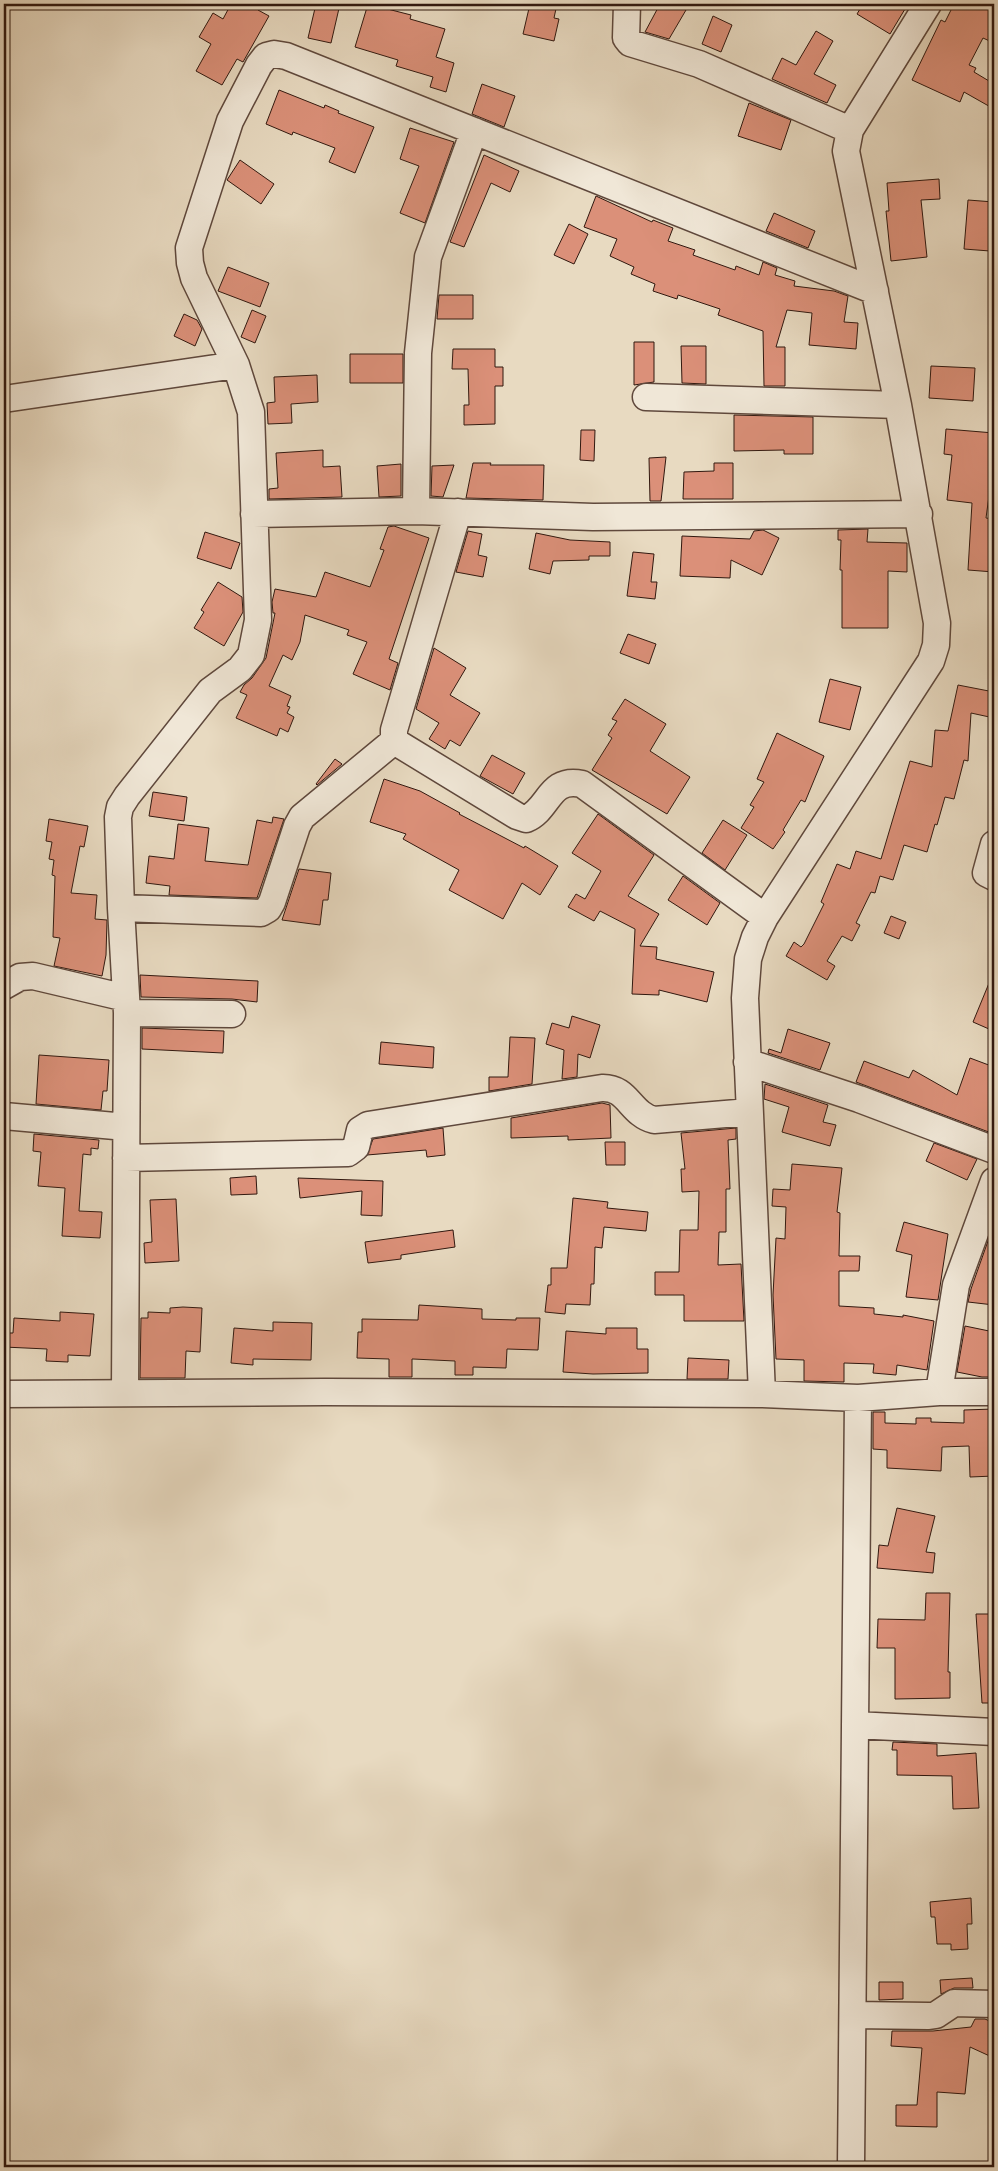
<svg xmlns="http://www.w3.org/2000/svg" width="998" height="2171" font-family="'IM FELL DW Pica',serif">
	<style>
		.building { fill: #db9079; stroke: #31180f }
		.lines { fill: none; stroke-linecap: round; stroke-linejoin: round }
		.minor-casing { stroke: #5f483c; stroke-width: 29 }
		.minor { stroke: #f0e7d7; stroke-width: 26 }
	</style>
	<rect width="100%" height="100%" fill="#e8dac1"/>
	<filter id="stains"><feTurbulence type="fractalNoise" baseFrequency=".004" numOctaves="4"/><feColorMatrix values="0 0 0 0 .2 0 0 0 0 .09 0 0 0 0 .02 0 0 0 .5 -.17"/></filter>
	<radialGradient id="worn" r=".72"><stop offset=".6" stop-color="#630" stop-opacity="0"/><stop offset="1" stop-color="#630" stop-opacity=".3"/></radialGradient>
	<path class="building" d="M231,4H261L258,10L269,16L243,62L237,59L222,85L196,71L211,44L199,37L213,13L223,19Z
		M316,4H340L331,43L308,38Z
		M368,4L411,15L410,19L445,29L436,57L454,63L446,92L430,87L433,77L396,66L398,60L355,47Z
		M530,4H557L554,18L559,19L554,41L523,34Z
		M660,4H674L686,10L669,39L645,32Z
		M863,4H908L890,34L857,14Z
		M954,4H994V43L983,38L969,65L976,68L974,72L994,84V109L964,92L960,102L912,80L941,20L945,22Z
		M713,16L732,25L721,52L702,44Z
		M816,31L833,41L814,74L836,85L827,103L772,79L782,58L796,65Z
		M482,84L515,96L504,127L472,114Z
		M279,90L324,108L325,105L339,111L338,113L374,127L355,173L329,162L335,148L293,132L292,135L266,124Z
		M749,103L791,120L781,150L738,136Z
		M410,128L454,142L425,223L400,213L419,166L400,159Z
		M484,155L519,171L510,192L491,183L464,247L450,242Z
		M240,160L274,184L261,204L227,180Z
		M939,179L940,199L921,200L927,257L891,261L886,211H889L887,183Z
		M596,196L652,222L653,220L673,228L668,241L695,250L693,255L735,270L736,266L759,275L763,262L777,268L775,275L795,281L794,286L834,291L848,296L844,322L858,323L856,349L809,345L812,313L787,310L776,347H785V386H764L763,331L718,315L720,309L678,295L677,299L653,291L655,284L631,274L634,267L610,256L617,239L584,227Z
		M968,200L994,202L990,251L964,249Z
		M774,213L815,231L808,248L766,231Z
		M569,224L588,234L574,264L554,255Z
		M228,267L269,283L260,307L218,291Z
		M439,295H473V319H437Z
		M252,310L266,316L255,343L241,337Z
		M184,314L197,320L202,329L195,346L174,336Z
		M634,342H654V382L634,385Z
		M681,346H706V384L682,383Z
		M453,349H495V367H503V386H495V424L464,425V405H469L468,369H452Z
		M350,354H403V383H350Z
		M931,366L975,368L973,401L929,398Z
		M317,375L318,402L291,404L292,423L268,424L267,403L275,402L274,377Z
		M734,415L813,417V454H784V450L734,451Z
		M946,429L994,433V459L986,518L994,519V572L968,570L972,503L947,500L952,455L944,454Z
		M581,430H595L594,461L580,460Z
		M323,450V467L340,466L342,497L269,499V489L278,488L276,453Z
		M666,457L661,501H650L649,458Z
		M473,463H491L490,465H544L543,500L466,498Z
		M714,463H733V499H683L684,472L714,471Z
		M401,464V496L379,497L377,466Z
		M454,465L443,497L431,496L432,466Z
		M394,526L429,538L389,659L398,663L390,690L353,674L367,642L347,635L349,630L305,615L300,642L292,660L283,655L269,686L291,696L287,706L290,707L287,713L294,717L288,732L280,728L277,736L236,718L247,695L240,692L244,685L252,678L266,658L275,613H273L272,602L275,589L316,597L325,572L370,587L384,550L380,549L388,527Z
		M868,529L867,542L907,543V572L888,571V628H842V570H840L841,540H838V530Z
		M763,530L779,538L762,575L731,560L730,578L680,576L682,536L750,539L754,531Z
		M468,531L482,534L478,555L487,557L483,577L456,572Z
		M205,532L240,543L231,569L197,558Z
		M536,533L570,540L610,542V556H589V560L553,561L550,574L529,569Z
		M633,552L654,554L651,582H657L655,599L627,596Z
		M218,582L242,597L243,612L224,646L194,628L204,612L201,610Z
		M628,634L656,644L649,664L620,653Z
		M434,648L466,668L450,695L480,713L460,746L450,740L445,749L429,739L439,723L416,709Z
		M830,679L861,687L850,730L819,722Z
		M958,685L994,692V718L971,713L968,761L964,760L954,799L945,797L937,825L935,824L927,852L904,845L893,880L880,876L875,893L871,892L856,923L860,925L852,941L842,936L827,961L835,966L827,980L786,956L794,942L801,947L804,944L824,904L821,902L837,864L850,869L856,851L881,859L910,761L932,767L935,730L948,731Z
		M625,699L666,724L650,751L690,777L667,814L592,770L612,738L608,735L617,721L612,719Z
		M777,733L824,756L805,802L801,800L783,830L785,832L773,849L741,828L754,807L750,805L764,782L757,779Z
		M492,755L525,773L513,794L480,776Z
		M335,759L342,764L317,785L316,784Z
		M384,779L420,791L460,813L459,814L524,848L525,846L558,866L540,895L522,883L503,919L449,890L459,870L403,839L406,834L370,822Z
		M153,792L187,797L184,821L149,816Z
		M598,814L654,855L628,896L659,914L640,946L657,947L656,959L714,972L707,1002L659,990V995L632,994L635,929L600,911L594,921L568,907L576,894L585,899L601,871L572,853Z
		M273,817L284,819L257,898L169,895L170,886L146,883L149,856L174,859L178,824L209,828L205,861L248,865L257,820L272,823Z
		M49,819L88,826L84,847L80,846L71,893L97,895L95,919L107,920L106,955L102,976L54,966L60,938L53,937L55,876L52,875L54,860L49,859L52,842L46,841Z
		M723,820L747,835L725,870L702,853Z
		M299,869L331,873L328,900H323L320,925L282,920Z
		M683,876L720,903L707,925L668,900Z
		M891,916L906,922L899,939L884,933Z
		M994,971V1015L989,1029L973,1022Z
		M140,975L258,981L257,1002L232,999L141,997Z
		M572,1016L600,1025L590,1058L578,1054L577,1077L562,1079L564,1050L546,1044L552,1023L569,1028Z
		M142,1028L224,1031L223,1053L142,1049Z
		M788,1029L830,1043L820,1070L768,1053L769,1049L781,1053Z
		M510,1037L535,1038L532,1084L489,1091V1077H508Z
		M381,1042L434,1047L433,1068L379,1064Z
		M39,1055L109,1060L107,1091H103L101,1110L36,1104Z
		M970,1058L994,1067V1134L856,1082L864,1061L909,1078L913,1070L957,1095Z
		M765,1084L828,1105L823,1122L836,1125L830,1146L782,1132L789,1107L764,1099Z
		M602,1103L610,1105L611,1138L568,1140V1136L511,1138V1118Z
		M443,1128L445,1155L427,1157L426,1150L367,1155L373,1139Z
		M736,1128V1139L728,1140L730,1189H726V1232H719L718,1265L741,1264L744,1321H684V1295H655V1272H679L680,1230H698L699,1191L682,1192L681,1169H685L681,1133Z
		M34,1134L99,1140L98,1149L91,1148V1155L83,1154L79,1211L102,1212L100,1238L62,1236L65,1188L38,1186L41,1152L33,1151Z
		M605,1142H625V1165H606Z
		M934,1143L977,1159L967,1180L926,1161Z
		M792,1164L842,1168L837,1212L840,1213L839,1256H860L859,1271H839V1306L874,1308V1314L903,1317V1315L934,1321L927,1370L897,1365L896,1375L873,1373L874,1364L844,1363V1382L804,1381V1360L776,1359L773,1295L776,1238L785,1239L786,1207L772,1206L773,1189L790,1190Z
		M256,1176L257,1194L231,1195L230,1178Z
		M298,1178L383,1181L382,1216L361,1215L362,1191L300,1198Z
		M573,1198L608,1202L607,1208L648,1212L646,1231L604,1227L602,1248L595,1247L594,1284H591L590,1305L566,1304L565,1314L545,1312L548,1285H551V1268H567Z
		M176,1199L179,1261L145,1263L144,1243L152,1242L150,1200Z
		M904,1222L948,1234L938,1300L906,1297L912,1255L896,1251Z
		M994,1224V1305L968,1302L971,1289Z
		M453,1230L455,1247L401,1255V1259L368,1263L365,1242Z
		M419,1305L482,1309V1319L516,1320V1318H540L538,1350L507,1349L506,1368L473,1367V1375H455V1361L413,1359H412V1377H389V1359L357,1358L358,1332H362V1319L418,1320Z
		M183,1307L202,1308L200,1352L186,1351L185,1378H140L141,1318H148V1312L170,1313V1308Z
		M60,1312L94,1314L90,1356L68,1355V1362L46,1361L47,1349L4,1347V1333H13L14,1318L60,1321Z
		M273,1322L312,1323L311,1360L253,1359V1365L231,1363L234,1328L273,1331Z
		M965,1326L994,1332V1377H982L957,1372Z
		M606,1328H637V1349H648V1373L593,1374L563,1372L566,1331L606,1334Z
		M688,1358L729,1360L728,1379H687Z
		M994,1409V1476L970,1477L969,1446L942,1447L941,1471L887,1468V1450L873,1449V1412H885V1423L916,1424V1418H931V1422L964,1423V1410Z
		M897,1508L935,1516L926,1552L935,1553L933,1573L877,1568L879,1545L888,1546Z
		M926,1593H950L948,1672H950V1698L895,1699V1648H877L878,1619L925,1620Z
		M976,1614H994V1703H982Z
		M893,1742L937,1744V1756L976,1753L979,1808L953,1809L952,1776L897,1775V1750H892Z
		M971,1898L972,1924H967L968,1949L951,1950V1944H937L935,1917H931L930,1902Z
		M972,1978L973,1988H954L941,1994L940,1980Z
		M879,1982H903V1999L879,2000Z
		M975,2019H985L994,2023V2058L970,2047L965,2094L937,2092V2127L896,2126V2105H917L922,2048L891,2046L892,2031H933L971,2027Z"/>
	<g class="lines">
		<defs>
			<path id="minor" d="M627,4L626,38L630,43L699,64L850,130
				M646,397L898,405
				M4,399L236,365
				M416,511L418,353L428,257L474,131
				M458,512L394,730V741L517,816L526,819C550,809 548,777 582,784L765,917
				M254,514L416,511L593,517L919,514
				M994,844L986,873L994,877
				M121,908L261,913L268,909L272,902L297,826L302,817L394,741
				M4,986L20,977L33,976L126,998
				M127,1013L232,1014
				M747,1062L859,1099L994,1150
				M4,1116L126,1127
				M126,1158L348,1153L356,1147L360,1130L368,1125L602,1088C628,1087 630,1114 654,1120L749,1112
				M939,1392L956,1285L994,1181
				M125,1393L127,1013L121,908L118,817L120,807L127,796L210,691L240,669L251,655L258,620L251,412L236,365L194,278L190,263L189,248L230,121L259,65L266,56L274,54L286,56L875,291
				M4,1394L325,1392L762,1394L858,1398L939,1392H994
				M762,1394L745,998L748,959L755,937L765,917L931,661L936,645L937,623L898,405L846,151L850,130L928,4
				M855,1725L994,1732
				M853,2015L929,2016L936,2015L954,2003L994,2004
				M851,2167L858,1398"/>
		</defs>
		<use href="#minor" class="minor-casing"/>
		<use href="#minor" class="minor"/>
	</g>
	<rect width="998" height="2171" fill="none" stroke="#e8dac1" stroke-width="20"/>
	<rect x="5" y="5" width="988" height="2161" fill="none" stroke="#31180f" stroke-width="2.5"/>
	<rect x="10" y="10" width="978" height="2151" fill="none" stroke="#31180f"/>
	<rect width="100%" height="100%" filter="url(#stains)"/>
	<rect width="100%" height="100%" fill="url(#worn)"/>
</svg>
